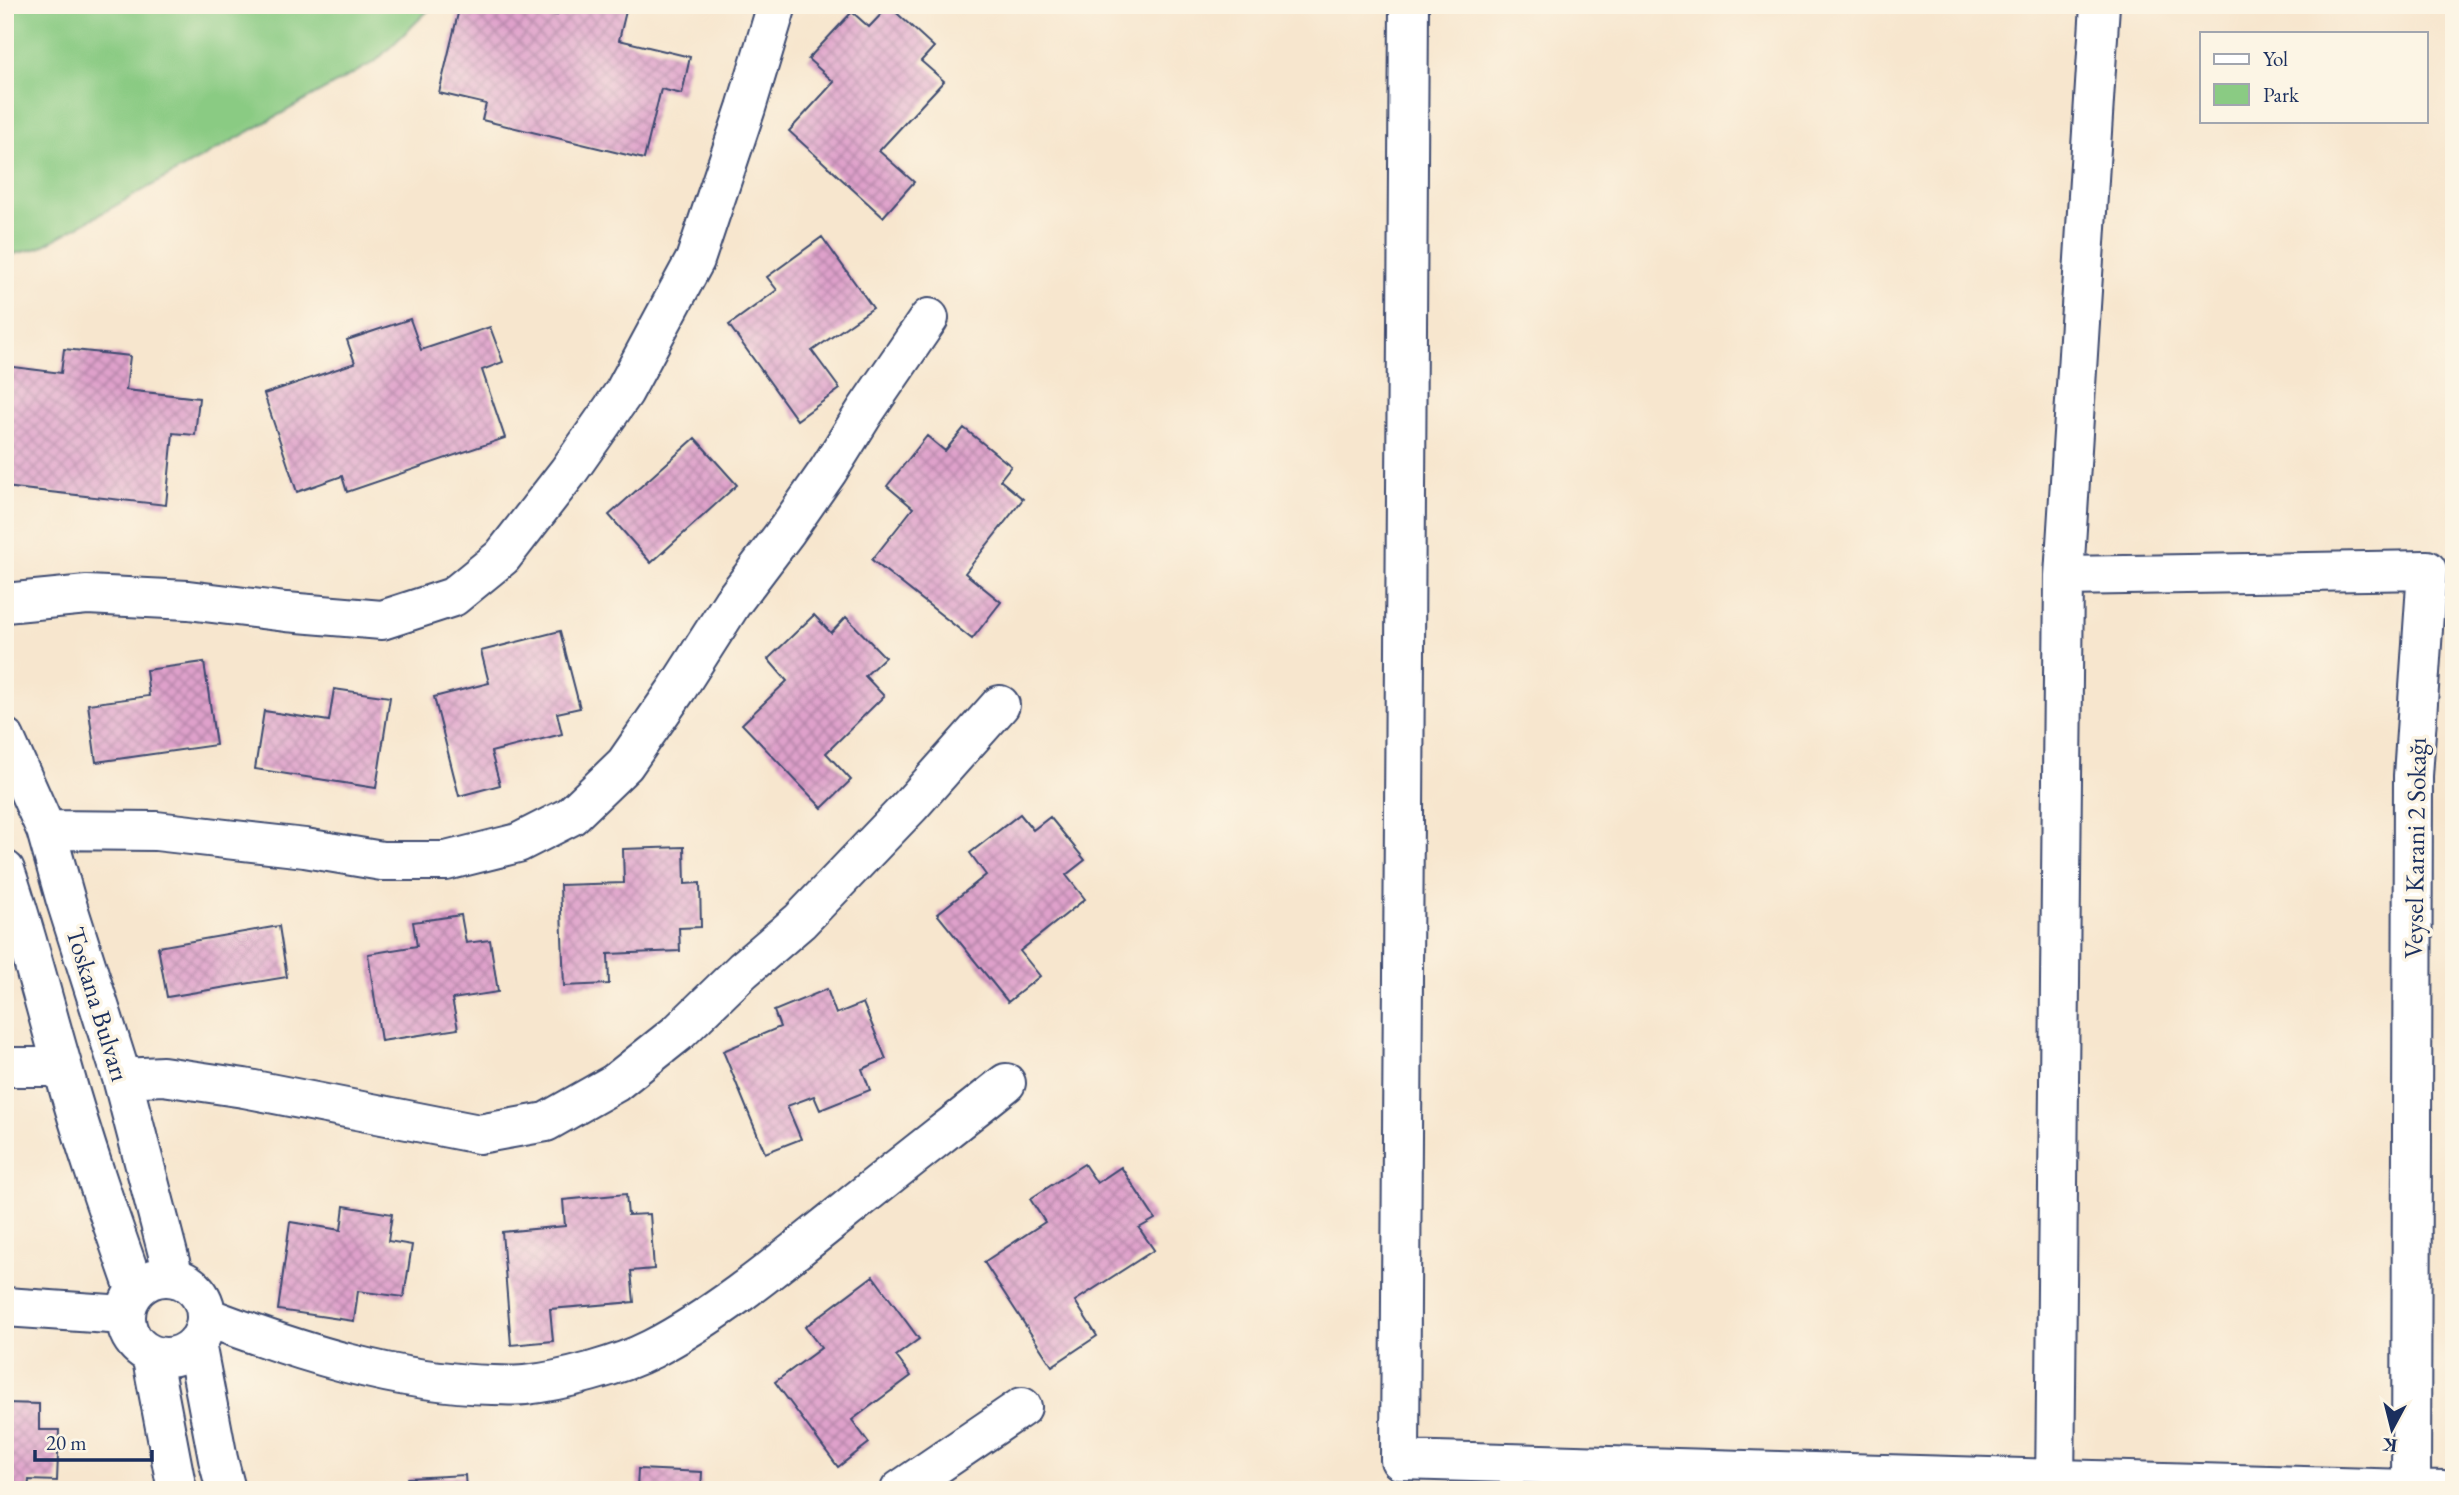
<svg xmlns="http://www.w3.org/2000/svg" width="2459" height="1495" font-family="'EB Garamond',serif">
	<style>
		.green { fill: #8acb83; stroke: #527d70; stroke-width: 2 }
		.building { fill: url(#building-cross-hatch) }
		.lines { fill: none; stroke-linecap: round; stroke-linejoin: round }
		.street-casing { stroke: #3c4a6f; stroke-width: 42 }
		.street { stroke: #fff; stroke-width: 38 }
		.labels { text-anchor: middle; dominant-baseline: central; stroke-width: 7; stroke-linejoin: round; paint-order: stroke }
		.street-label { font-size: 26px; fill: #1b2f5e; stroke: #fcf5e5 }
	</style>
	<defs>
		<pattern id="building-cross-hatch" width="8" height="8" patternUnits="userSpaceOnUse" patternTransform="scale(1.75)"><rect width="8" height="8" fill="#dfa1cb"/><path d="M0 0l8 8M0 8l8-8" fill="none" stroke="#b484a8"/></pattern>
	</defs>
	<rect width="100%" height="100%" fill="#fcf5e5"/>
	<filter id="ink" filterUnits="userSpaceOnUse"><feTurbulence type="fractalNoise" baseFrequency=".0143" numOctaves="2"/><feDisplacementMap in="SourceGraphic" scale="14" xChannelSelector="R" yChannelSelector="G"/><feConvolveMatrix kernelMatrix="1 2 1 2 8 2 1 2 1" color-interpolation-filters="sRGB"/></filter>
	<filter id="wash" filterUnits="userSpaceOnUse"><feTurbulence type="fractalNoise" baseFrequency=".00686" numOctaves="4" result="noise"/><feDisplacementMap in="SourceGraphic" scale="28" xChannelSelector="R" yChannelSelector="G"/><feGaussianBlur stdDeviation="1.57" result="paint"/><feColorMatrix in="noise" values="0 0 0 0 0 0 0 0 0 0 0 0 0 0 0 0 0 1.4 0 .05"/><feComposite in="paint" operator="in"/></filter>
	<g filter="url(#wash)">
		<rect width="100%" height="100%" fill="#f7e6ce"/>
		<path class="green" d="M5,5H434L376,61L39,248L5,256Z"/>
		<g id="blocks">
			<path class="building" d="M460,5H514L557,15L559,5H620L627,7L619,40L690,57L682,94L661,89L644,159L482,120L486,104L439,93Z
				M889,6L934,47L921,61L944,81L879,151L914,182L883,217L789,131L834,82L808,59L852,12L869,27Z
				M822,237L873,308L812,351L840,389L797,420L729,325L777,290L767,277Z
				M410,319L421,350L490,327L503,362L482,370L505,438L347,492L342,476L297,492L264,394L355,363L347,340Z
				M64,349L130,356L126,390L199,398L195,435L173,433L166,505L5,487V366L61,373Z
				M964,428L1011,466L1000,480L1023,499L965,573L1001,602L972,639L872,560L913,508L887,486L927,436L945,451Z
				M695,438L737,485L651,563L609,515Z
				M814,615L831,633L846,617L885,657L865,676L884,696L826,753L851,780L822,808L742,724L787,681L768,659Z
				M560,631L580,708L557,713L562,734L491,752L500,785L459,796L434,697L489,683L481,651Z
				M204,662L216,745L96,762L88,704L149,696L146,670Z
				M334,689L390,697L376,788L255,769L264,711L329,721Z
				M1020,814L1033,830L1050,817L1085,860L1066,875L1085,899L1020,951L1040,976L1008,1002L937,914L986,875L970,853Z
				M684,847L685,884L700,883L701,927L679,928L680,951L608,954L609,984L564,986L560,885L624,883L623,849Z
				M461,915L466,943L490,940L498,992L452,999L458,1029L381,1041L368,954L417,946L413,922Z
				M279,926L287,977L167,997L158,947Z
				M827,989L836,1014L863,1003L886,1059L862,1069L870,1090L820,1110L814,1096L787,1106L801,1139L765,1153L723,1051L780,1027L774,1011Z
				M1084,1164L1097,1183L1121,1167L1155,1219L1139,1228L1154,1250L1075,1301L1097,1336L1052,1366L984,1262L1045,1222L1030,1199Z
				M626,1194L628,1215L650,1214L654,1269L631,1271L634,1302L550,1309L553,1341L511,1345L502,1232L565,1226L563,1200Z
				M344,1206L392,1214L388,1241L412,1245L404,1297L358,1291L354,1321L278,1310L290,1222L341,1230Z
				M873,1276L919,1339L896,1356L911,1376L852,1420L869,1443L838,1467L775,1382L821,1348L805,1327Z
				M5,1403L39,1404V1430H59L57,1481L29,1480L28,1490H5Z
				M638,1469L702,1472L701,1490H637Z
				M465,1475L466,1490H409L408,1478Z"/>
		</g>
	</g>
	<g filter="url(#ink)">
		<use href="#blocks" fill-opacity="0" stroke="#3c4a6f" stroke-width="2"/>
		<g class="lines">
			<defs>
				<path id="street" d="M1409,5L1400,1460L2443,1490
					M2064,576L2427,570L2413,776L2411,1490
					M5,603L87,595L188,600L286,612L382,620L453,597L502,557L568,472L624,392L695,260L746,108L777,5
					M5,738L46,830L65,898L122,1078L174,1277
					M46,830L156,831L305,848L382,861H446L518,843L571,816L625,764L677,689L732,603L787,530L828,471L866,410L929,318
					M5,870C27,934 43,1000 62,1065C83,1141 109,1215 135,1289
					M5,1067H62
					M122,1078L163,1076L244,1088L479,1134L546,1122L615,1083L679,1032L743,970L800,921L911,805L1000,705
					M126 1317a40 40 0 1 1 80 0a40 40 0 1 1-80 0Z
					M5,1307L125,1315
					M207,1317C297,1351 395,1383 493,1385C503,1385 515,1386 525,1385C562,1381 619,1366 652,1349C719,1314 781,1262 841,1214C895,1170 951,1127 1006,1083
					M196,1343L218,1459L226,1490
					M151,1354L177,1490
					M900,1490L1022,1407
					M2055,1490L2064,576L2100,5"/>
			</defs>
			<use href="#street" class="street-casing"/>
			<use href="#street" class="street"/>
		</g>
	</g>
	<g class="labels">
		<g class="street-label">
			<text transform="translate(2415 848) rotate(-89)">Veysel Karani 2 Sokağı</text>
			<text transform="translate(98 1004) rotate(73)">Toskana Bulvarı</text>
		</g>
	</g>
	<rect width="2459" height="1495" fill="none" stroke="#fcf5e5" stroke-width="28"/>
	<rect x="2200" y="32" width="228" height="91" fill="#fcf5e5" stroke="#a2a6af" stroke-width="2"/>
	<rect x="2214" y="54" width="35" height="10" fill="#ffffff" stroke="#a2a6af" stroke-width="2"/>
	<text x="2263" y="66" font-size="21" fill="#1b2f5e">Yol</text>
	<rect x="2214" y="84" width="35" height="21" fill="#8acb83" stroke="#a2a6af" stroke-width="2"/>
	<text x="2263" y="102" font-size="21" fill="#1b2f5e">Park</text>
	<g transform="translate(2392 1429) rotate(187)" stroke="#fcf5e5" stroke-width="5" paint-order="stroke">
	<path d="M0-5L12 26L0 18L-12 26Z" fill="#1b2f5e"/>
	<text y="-10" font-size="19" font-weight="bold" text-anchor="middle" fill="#1b2f5e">K</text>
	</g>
	<path d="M35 1450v10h117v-10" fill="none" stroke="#1b2f5e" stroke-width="3.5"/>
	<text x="46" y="1450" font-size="21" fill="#1b2f5e" stroke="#fcf5e5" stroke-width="5" paint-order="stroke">20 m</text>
</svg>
